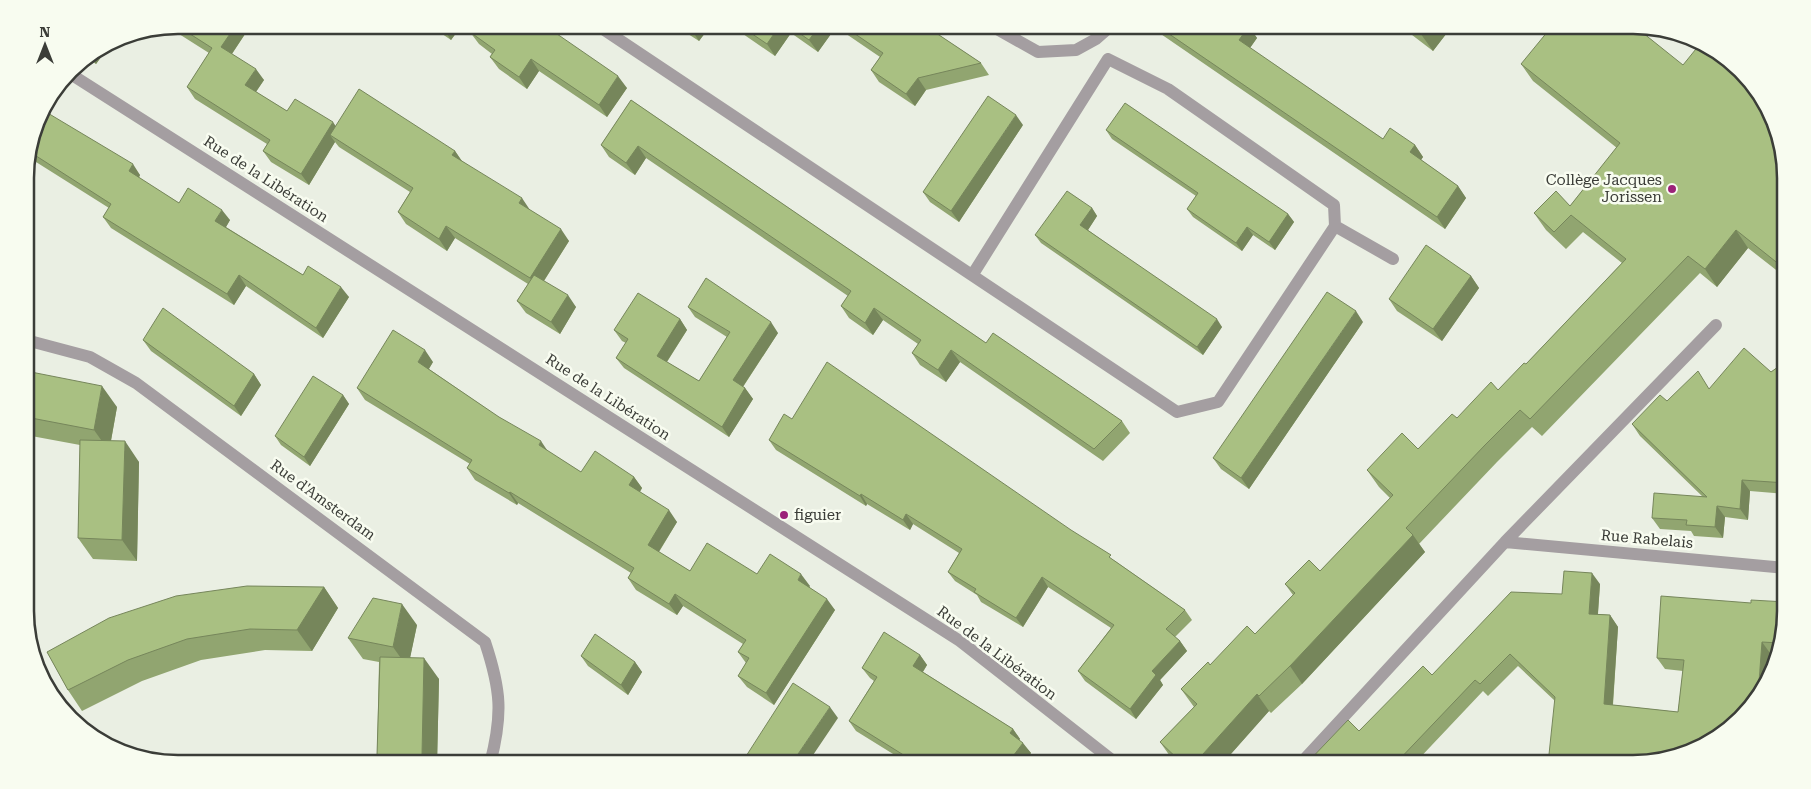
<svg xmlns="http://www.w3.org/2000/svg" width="1811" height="789" font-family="'Roboto Serif',serif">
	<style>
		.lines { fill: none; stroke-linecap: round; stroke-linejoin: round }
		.service { stroke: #a49ea1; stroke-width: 12 }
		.minor { stroke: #a49ea1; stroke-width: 12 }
		.wall { fill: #91a570 }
		.shaded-wall { fill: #76865b }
		.building { fill: #a9c082; stroke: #76865b }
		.poi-dot { fill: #9c2279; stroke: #f8fcf0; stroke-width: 2 }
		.labels { text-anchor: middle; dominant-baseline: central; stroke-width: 5; stroke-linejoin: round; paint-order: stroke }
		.street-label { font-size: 15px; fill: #3b3d38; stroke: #f8fcf0 }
		.poi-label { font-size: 15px; fill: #3b3d38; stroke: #f8fcf0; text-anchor: end }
		.rim { fill: none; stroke: #3b3d38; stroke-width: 2.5 }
	</style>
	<rect width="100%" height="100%" fill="#eaefe3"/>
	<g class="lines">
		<path class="service" d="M26,340L90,357L136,383L485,642C501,690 503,714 490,764"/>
		<path class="minor" d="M597,25L1177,412L1218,402L1335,226L1334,205L1168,89L1108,59
			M990,25L1038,52L1076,50L1096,39L1112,25
			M69,73L960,641L1117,764
			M1335,226L1393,259
			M973,274L1108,59
			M1505,542L1786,568
			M1300,764L1505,542L1716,325"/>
	</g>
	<path class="wall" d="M178,25H251L232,54L264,80L256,92L287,111L336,127L455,151L462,161L530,210L569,241L544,281L576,307L560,334L526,313L517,301L528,284L455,238L447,251L406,224L398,212L410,192L339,147L335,142L309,185L271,162L263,151L267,144L195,99L187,87L209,53L168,27Z
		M282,25H298L293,33Z
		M429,25H462L451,40Z
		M674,25H711L699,41Z
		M730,25H924L981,63L989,75L926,90L915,106L879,82L871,70L880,57L836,27L818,52L791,33L775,56Z
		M1151,25H1247L1257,38L1250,48L1383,139L1415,145L1423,157L1421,160L1458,186L1466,198L1445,229L1155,30Z
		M1399,25H1453L1433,51Z
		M470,32L627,88L607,117L539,71L527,89L499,69L490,57L492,54L479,44Z
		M112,42L96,64L86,57Z
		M1521,64L1683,65L1785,158V277L1748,248L1717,287L1700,273L1542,436L1532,427L1497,462L1419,544L1425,552L1302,684L1271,713L1269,711L1222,764H1177L1172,759L1160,742L1194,707L1181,689L1210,665L1255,634L1293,595L1285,584L1320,571L1390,498L1379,487L1367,470L1418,449L1457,418L1498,390L1526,364L1622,263L1583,232L1566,249L1546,230L1534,213L1570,206L1617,148L1533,81Z
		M631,100L986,343L1122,421L1130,433L1103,461L960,362L946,382L920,365L912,353L918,344L883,320L873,335L849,318L841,306L848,296L646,158L635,175L609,157L601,145Z
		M41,110L140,175L139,178L179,203L230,220L226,227L303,275L349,297L323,338L246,286L234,305L111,228L103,217L109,208L36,162L29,153Z
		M1023,125L959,222L930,202L923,192Z
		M1106,130L1288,214L1294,222L1275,250L1253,235L1242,251L1193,217L1187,209L1196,196L1112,139Z
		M1092,208L1097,216L1088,230L1222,327L1203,355L1041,243L1035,235Z
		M1471,276L1479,288L1442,341L1397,311L1389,299Z
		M688,307L778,333L743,387L745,388L753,399L729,437L624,368L616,358L626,343L622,341L614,330L680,319L687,330L667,362L699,381L727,337L695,317Z
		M1363,322L1249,489L1221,469L1213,458Z
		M143,340L254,374L261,385L241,416L151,351Z
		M433,362L429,369L549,452L581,472L634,477L642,488L640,492L677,522L659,552L690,571L757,574L810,586L809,587L835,610L774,705L747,687L738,676L746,663L738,652L743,644L683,606L677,615L636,590L628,578L631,573L518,503L517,505L475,480L467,468L470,464L365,400L357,388Z
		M1785,362L1786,494L1750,491L1748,520L1725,517L1723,538L1694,536L1691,531L1660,529L1652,518L1703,497L1640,436L1632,424L1667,401L1771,372Z
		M26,371L117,407L111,441L139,462L137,561L93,559L78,538L80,445L26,435Z
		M343,395L349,404L310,466L281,445L275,436Z
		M792,419L1115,561L1185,610L1192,620L1175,637L1180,641L1187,651L1160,680L1163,685L1136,719L1085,681L1078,671L1111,628L1048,587L1023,627L981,602L977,595L955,581L948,572L959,553L913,524L910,530L867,504L866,506L776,450L769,440Z
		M1600,584L1598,614L1610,615L1618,627L1613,705L1678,712L1683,671L1665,669L1657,658L1786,611L1778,654L1770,653L1718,738L1555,701L1518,666L1488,696L1483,691L1414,764H1306L1359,731L1432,675L1562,594Z
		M324,587L338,608L312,651L265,650L201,660L142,681L82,711L68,690L47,652Z
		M417,625L410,657L439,679L437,764H383L377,755L379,662L363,659L348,638Z
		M920,655L927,665L923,672L1013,729L1020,739L1019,740L1031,753L1022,764H907L906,762L856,731L849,721L874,681L870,678L862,668Z
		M581,656L635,662L642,672L628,695L588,666Z"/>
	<path class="shaded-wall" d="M236,25H251L229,58L221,47Z
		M288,25H298L293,33Z
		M445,25H462L451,40L443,28Z
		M694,25H711L699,41L691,29Z
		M780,25H785L791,33L775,56L767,44Z
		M820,25H835L836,27L818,52L809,40Z
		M1422,25H1453L1433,51L1418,30Z
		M1249,26L1257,38L1247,52L1239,40Z
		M112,42L96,64L90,55Z
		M531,59L539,71L527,89L519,77Z
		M256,69L264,80L253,96L245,85Z
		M618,76L627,88L607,117L599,105Z
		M918,78L926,90L915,106L906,94Z
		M1016,115L1023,125L959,222L951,211Z
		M333,122L341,134L330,135L335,142L309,185L301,174Z
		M1415,145L1423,157L1418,164L1410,152Z
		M638,146L646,158L635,175L626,163Z
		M455,151L463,163L452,155Z
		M133,164L140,175L136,182L129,171Z
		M1458,186L1466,198L1445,229L1437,217Z
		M522,198L530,210L519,203Z
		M1092,208L1097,216L1086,233L1080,225Z
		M222,210L230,220L223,232L215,221Z
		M1288,214L1294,222L1275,250L1269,242Z
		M446,226L455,238L447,251L439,239Z
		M1247,227L1253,235L1242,251L1236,243Z
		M561,229L569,241L538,290L530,278Z
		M1736,230L1748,248L1717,287L1705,269Z
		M239,275L246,286L234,305L227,294Z
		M1471,276L1479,288L1442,341L1433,329Z
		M341,287L349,297L323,338L316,328Z
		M568,295L576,307L560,334L551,322Z
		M874,308L883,320L873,335L865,323Z
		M1356,311L1363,322L1249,489L1241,478Z
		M680,319L687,330L664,366L657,356Z
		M1217,319L1222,327L1203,355L1197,347Z
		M771,322L778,333L740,391L733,380Z
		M425,350L433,362L426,373L418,362Z
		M951,350L960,362L946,382L938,370Z
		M254,374L261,385L241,416L234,406Z
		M102,386L117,407L109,451L94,430Z
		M745,388L753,399L729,437L722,427Z
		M343,395L349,404L310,466L304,457Z
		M125,441L139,462L137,561L122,540Z
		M541,441L549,453L539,445Z
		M634,477L642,488L637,496L629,485Z
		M1742,480L1750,491L1748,520L1740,509Z
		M510,492L518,503L517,505L509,493Z
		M861,494L867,504L866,506L860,496Z
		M1717,506L1725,517L1723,538L1715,527Z
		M669,510L677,522L656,556L648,545Z
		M906,514L913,524L910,530L903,520Z
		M1413,535L1425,552L1302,684L1290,666Z
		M1592,573L1600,584L1597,625L1589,614Z
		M801,574L810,586L806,591L798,580Z
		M1042,577L1048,587L1023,627L1016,618Z
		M324,587L338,608L312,651L297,630Z
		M675,594L683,606L677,615L669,604Z
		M827,599L835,610L774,705L766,693Z
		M402,604L417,625L408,668L393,647Z
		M1610,615L1618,627L1612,715L1604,704Z
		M1180,641L1187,651L1160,680L1163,685L1136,719L1130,709L1152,671Z
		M1762,642L1770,653L1768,681L1759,696L1758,695Z
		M920,655L927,665L920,676L913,666Z
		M424,658L439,679L437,764H428L422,755Z
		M635,662L642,672L628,695L621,685Z
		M1257,694L1269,711L1222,764H1194Z
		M830,707L838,718L807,764H801L796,757Z
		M1013,729L1020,739L1017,743L1010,733Z
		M1023,743L1031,753L1022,764H1007Z"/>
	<path class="building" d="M176,25H236L221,47L256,69L245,85L287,111L295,99L333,122L301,174L263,151L270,140L187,87L212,48Z
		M438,25H445L443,28Z
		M475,25H544L618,76L599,105L531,59L519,77L490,57L495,50L470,32Z
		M685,25H694L691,29Z
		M739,25H780L767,44Z
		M788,25H820L809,40Z
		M842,25H924L981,63L918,78L906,94L871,70L883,53Z
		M1156,25H1247L1249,26L1239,40L1383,139L1390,128L1415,145L1410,152L1458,186L1437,217Z
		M1412,25H1422L1418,30Z
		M1553,25H1633L1683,65L1700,44L1754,85L1785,158V269L1736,230L1705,269L1688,256L1530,419L1520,410L1485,445L1406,528L1413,535L1290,666L1259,696L1257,694L1194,764H1183L1160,742L1197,704L1181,689L1208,662L1210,665L1247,626L1255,634L1295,593L1285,584L1309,560L1320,571L1393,495L1367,470L1402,433L1418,449L1452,414L1457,418L1491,382L1498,390L1524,363L1526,364L1626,259L1571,215L1554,232L1534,213L1556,191L1570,206L1620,143L1521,64Z
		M359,89L455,151L452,155L522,198L519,203L561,229L530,278L446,226L439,239L398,212L413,188L330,135Z
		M988,96L1016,115L951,211L923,192Z
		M631,100L986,343L993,333L1122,421L1094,449L951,350L938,370L912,353L921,340L874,308L865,323L841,306L851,291L638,146L626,163L601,145Z
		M1125,103L1288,214L1269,242L1247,227L1236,243L1187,209L1198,193L1106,130Z
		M41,109L133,164L129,171L179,203L188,188L222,210L215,221L303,275L308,266L341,287L316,328L239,275L227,294L103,217L111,204L30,152Z
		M1067,191L1092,208L1080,225L1217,319L1197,347L1035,235Z
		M1426,245L1471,276L1433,329L1389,299Z
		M534,275L568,295L551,322L517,301Z
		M706,278L771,322L733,380L745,388L722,427L616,358L628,339L614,330L638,293L680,319L657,356L699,381L730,332L688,307Z
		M1327,292L1356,311L1241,478L1213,458Z
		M163,308L254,374L234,406L143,340Z
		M393,330L425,350L418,362L499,417L541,441L539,445L581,472L595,451L634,477L629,485L669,510L648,545L690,571L707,543L757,574L770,554L801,574L798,580L827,599L766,693L738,676L749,658L738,652L746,640L675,594L669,604L628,578L634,568L510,492L509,493L467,468L472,460L357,388Z
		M1744,348L1771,372L1785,362L1786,483L1742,480L1740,509L1717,506L1715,527L1686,525L1687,520L1652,518L1654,493L1707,497L1632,424L1660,395L1667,401L1698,371L1709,389Z
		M827,362L1071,530L1111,555L1109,557L1185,610L1166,629L1180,641L1152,671L1156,675L1130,709L1078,671L1114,625L1042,577L1016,618L974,592L976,589L948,572L962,549L906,514L903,520L861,494L860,496L769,440L784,414L792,419Z
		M26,371L102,386L94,430L26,417Z
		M313,376L343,395L304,457L275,436Z
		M80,440L125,441L122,540L78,538Z
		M1564,571L1592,573L1589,614L1610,615L1604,704L1678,712L1684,660L1657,658L1661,596L1751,603V600L1786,602V611L1780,643L1762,642L1758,695H1759L1754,704L1718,738L1643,764H1548L1555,697L1510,654L1480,684L1475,680L1395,764H1306L1348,720L1359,731L1423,666L1432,675L1511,592L1562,594Z
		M247,586L324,587L297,630L250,629L187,639L128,660L68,690L47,652L109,618L176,596Z
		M373,598L402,604L393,647L348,638Z
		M884,632L920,655L913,666L1013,729L1010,733L1023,743L1007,764H908L906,762L910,759L849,721L877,677L862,668Z
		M595,634L635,662L621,685L581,656Z
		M380,657L424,658L422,755H377Z
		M793,683L830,707L796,757L803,764H741Z"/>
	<g class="poi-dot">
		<circle cx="1672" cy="189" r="5"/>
		<circle cx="784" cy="515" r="5"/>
	</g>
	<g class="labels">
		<g class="street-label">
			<text transform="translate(266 179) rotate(33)">Rue de la Libération</text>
			<text transform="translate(608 397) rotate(33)">Rue de la Libération</text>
			<text transform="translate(323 500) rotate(36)">Rue d'Amsterdam</text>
			<text transform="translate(1647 539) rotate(5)">Rue Rabelais</text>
			<text transform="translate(997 653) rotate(37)">Rue de la Libération</text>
		</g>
		<g class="poi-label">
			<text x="1662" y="180">Collège Jacques<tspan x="1662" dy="17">Jorissen</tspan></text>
			<text x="794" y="515" text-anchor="start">figuier</text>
		</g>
	</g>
	<path d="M0 0H1811V789H0ZM178 34H1633A144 144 0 0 1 1777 178V611A144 144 0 0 1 1633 755H178A144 144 0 0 1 34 611V178A144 144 0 0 1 178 34Z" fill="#f8fcf0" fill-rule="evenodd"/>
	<path class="rim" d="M178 34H1633A144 144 0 0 1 1777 178V611A144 144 0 0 1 1633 755H178A144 144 0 0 1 34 611V178A144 144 0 0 1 178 34Z"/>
	<g transform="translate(45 45)" stroke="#f8fcf0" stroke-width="4" paint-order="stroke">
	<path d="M0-4L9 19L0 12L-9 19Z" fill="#3b3d38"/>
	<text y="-8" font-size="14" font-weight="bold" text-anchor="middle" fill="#3b3d38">N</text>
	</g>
</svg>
